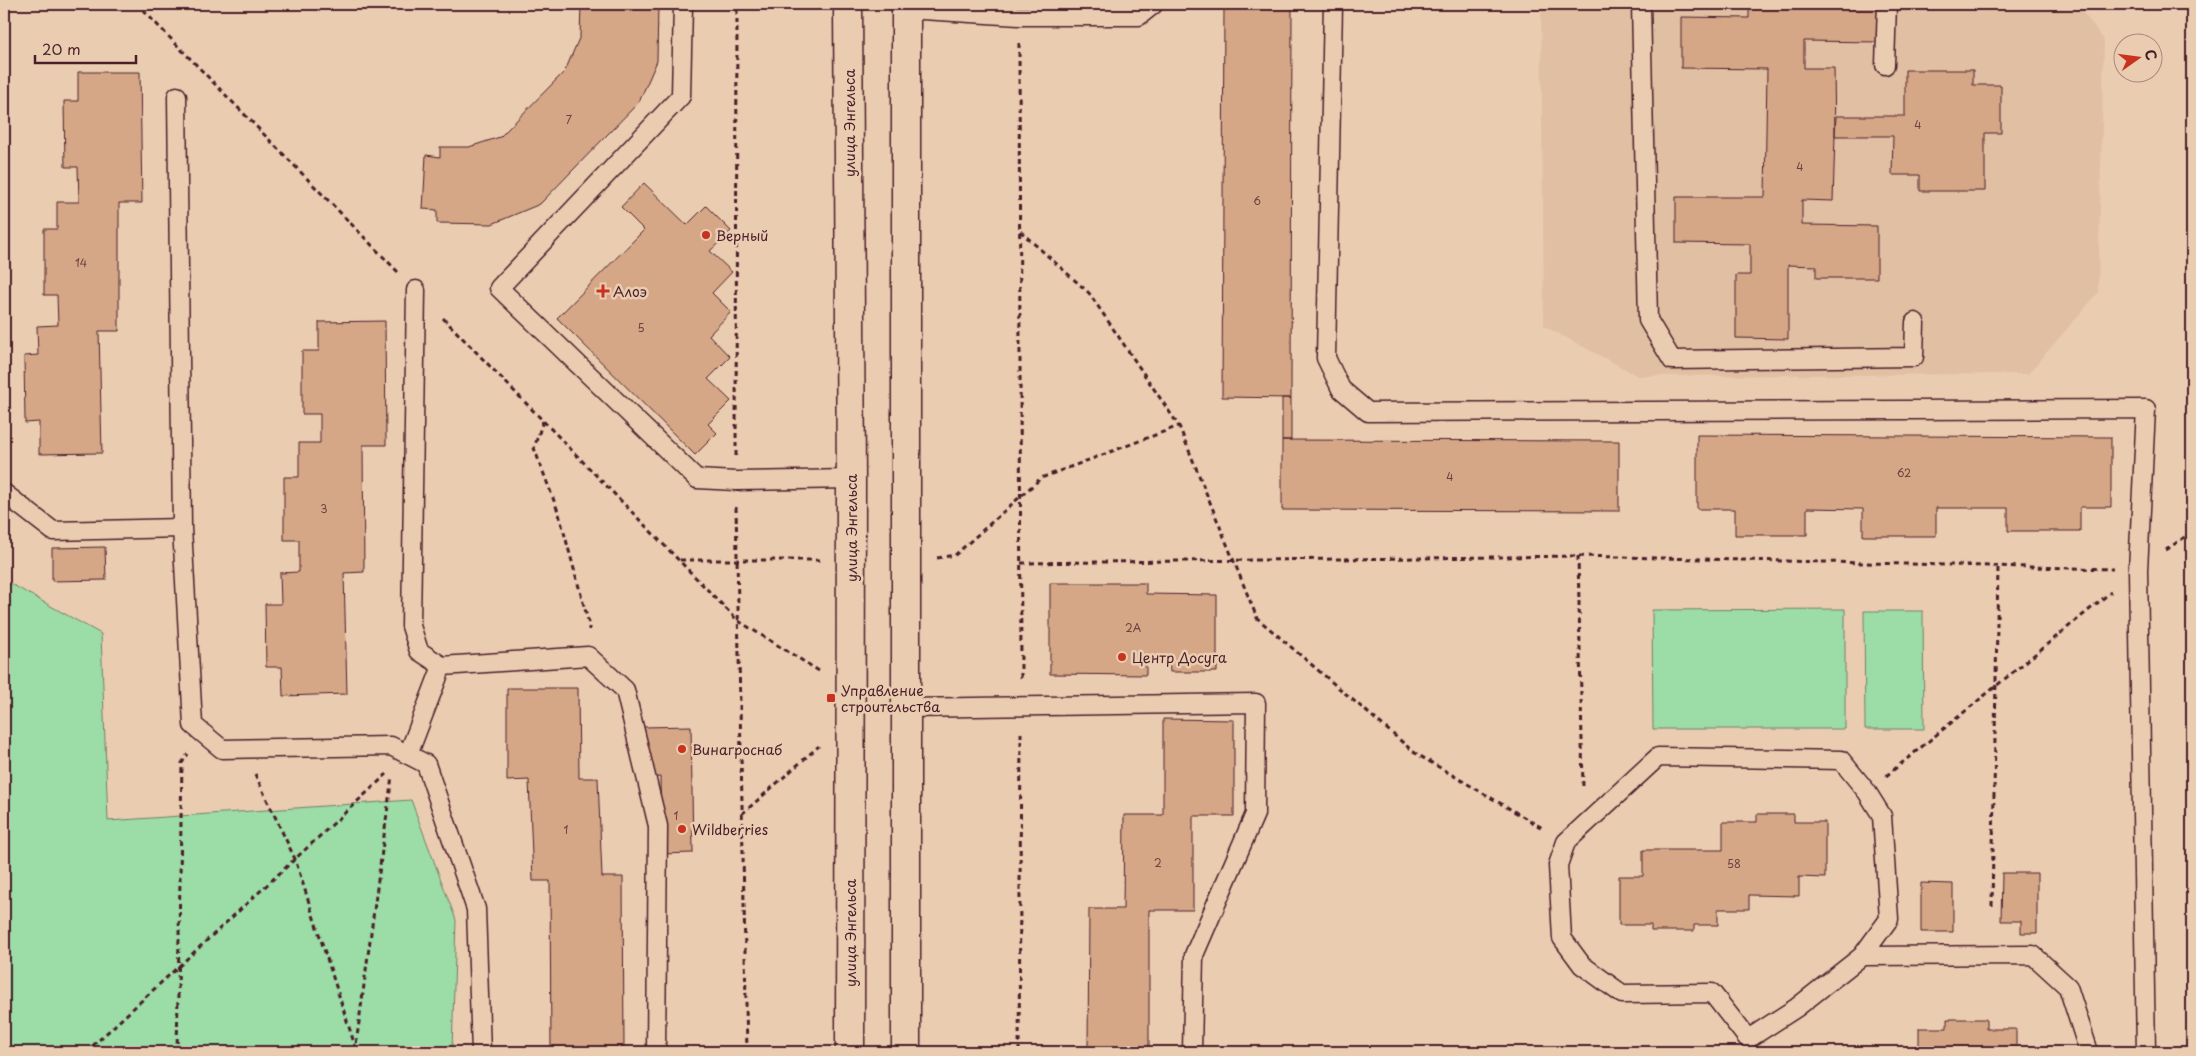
<svg xmlns="http://www.w3.org/2000/svg" width="2196" height="1056" font-family="'Playpen Sans',sans-serif">
	<style>
		.built { fill: #e1bfa2 }
		.green { fill: #9cdca6; stroke: #737e68 }
		.building { fill: #d5a787; stroke: #4a1f2b }
		.lines { fill: none; stroke-linecap: round; stroke-linejoin: round }
		.service-casing { stroke: #4a1f2b; stroke-width: 21 }
		.secondary-casing { stroke: #4a1f2b; stroke-width: 31 }
		.path { stroke: #4a1f2b; stroke-width: 3; stroke-dasharray: 5 4; stroke-linecap: butt }
		.service { stroke: #eacdb1; stroke-width: 18 }
		.secondary { stroke: #eacdb1; stroke-width: 28 }
		.poi-dot { fill: #c8321e; stroke: #eacdb1; stroke-width: 2 }
		.labels { text-anchor: middle; dominant-baseline: central; stroke-width: 5; stroke-linejoin: round; paint-order: stroke }
		.number-label { font-size: 11px; fill: #6d4142 }
		.street-label { font-size: 14px; fill: #4a1f2b; stroke: #eacdb1 }
		.poi-label { font-size: 14px; fill: #4a1f2b; stroke: #eacdb1; text-anchor: start }
	</style>
	<rect width="100%" height="100%" fill="#eacdb1"/>
	<filter id="ink" filterUnits="userSpaceOnUse"><feTurbulence type="fractalNoise" baseFrequency=".02" numOctaves="2"/><feDisplacementMap in="SourceGraphic" scale="10" xChannelSelector="R" yChannelSelector="G"/><feConvolveMatrix kernelMatrix="1 2 1 2 8 2 1 2 1" color-interpolation-filters="sRGB"/></filter>
	<g filter="url(#ink)">
		<path class="built" d="M1541,4H2077L2104,40L2098,293L2028,374L1638,376L1544,326Z"/>
		<path class="green" d="M4,580L101,634L108,821L411,800L456,920L452,1052H4Z
			M1845,609V729H1653L1652,610Z
			M1864,611H1923L1924,729H1865Z"/>
		<path class="building" d="M589,4H658L657,61L639,102L540,204L492,224L437,223V210L423,209L426,155L440,157V147H469L500,137L565,71L580,36L581,5Z
			M1224,4H1292L1291,398L1222,397Z
			M1749,4H1882L1881,42L1804,41V68H1834L1835,136L1833,201L1802,200V225L1877,226V278H1816V266L1788,265V339L1736,338V275H1750V244L1676,243V197H1765L1767,69L1681,68V17L1749,18Z
			M1905,70H1973V85H2001V133H1985V191H1920V175H1892L1893,136H1835L1836,116H1905Z
			M78,72H140L142,203H119V331H99L102,453L39,454V422L25,423L24,356L38,355L37,326L58,325L57,295H44V229H57V202H79L78,167H65L64,101H78Z
			M644,183L687,225L706,206L731,231L710,251L732,272L712,293L731,312L709,335L730,357L708,379L731,401L708,424L717,433L695,455L557,318L644,230L621,207Z
			M385,321L386,445H363L364,572L344,573L347,694L283,696L282,667H266L265,604H281L280,573L299,572V540H284V477H299V443H320V414H302V351H319V322Z
			M1282,398H1291V440H1282Z
			M1697,435L2111,437V507H2080V531H2008V508H1936V536H1863V509L1807,508V535H1735V509H1697Z
			M1282,440L1619,441V511L1282,510Z
			M105,547L106,580L52,581V548Z
			M1050,583H1146V594L1217,595V672H1170L1169,659L1146,658V675L1050,674Z
			M507,688H578L579,778H598L602,877H623L624,1052H551L550,881H533L529,780L507,781Z
			M1163,719L1234,720V816H1193V910H1149V1052H1088L1089,909H1123L1124,815H1163Z
			M691,726L693,853L661,854L660,777L644,778L643,727Z
			M1757,814H1794V822H1825V878L1799,877V896L1749,895V909H1718V925H1694V931H1651V925H1619V876H1643V850H1723V822H1757Z
			M2002,873H2037V933H2021V921H2001Z
			M1921,883L1953,884V932H1921Z
			M1947,1019H1986V1029H2016V1052H1919V1028H1947Z"/>
		<g class="lines">
			<defs>
				<path id="service" d="M683,4L681,96L499,288L697,479L736,481L851,479
					M1333,4L1326,358L1341,389L1368,412L2146,409L2138,570L2146,1052
					M1641,4L1648,320L1672,360L1914,357L1915,322
					M906,9L1019,16H1139L1154,4
					M1885,65L1887,4
					M416,290L411,626L419,651L442,666L588,656L625,690L658,826L656,1052
					M4,493L53,531L182,528L177,96
					M182,528L193,725L222,749L391,746L426,764L476,909L481,1052
					M906,708L1256,703L1255,814L1194,955L1192,1052
					M408,755L442,666
					M1658,757L1841,760L1867,792L1882,816L1889,919L1862,956L1796,1008L1748,1039L1712,993L1622,994L1582,965L1562,938L1558,865L1566,842Z
					M1862,956L2033,955L2068,987L2089,1052"/>
				<path id="secondary" d="M848,4L851,479L850,1052
					M906,1052V4"/>
			</defs>
			<use href="#service" class="service-casing"/>
			<use href="#secondary" class="secondary-casing"/>
			<path class="path" d="M137,4L398,272
				M1019,43L1021,679
				M1020,231L1089,293L1179,426L1257,618L1415,753L1544,829
				M443,318L737,620L819,671
				M543,421L534,448L559,514L589,624V630
				M736,456L737,4
				M736,507L747,1052
				M2166,550L2192,532
				M1578,556L1583,788
				M937,558L955,555L1041,478L1179,426
				M680,560H821
				M1021,563L1578,556L2113,569
				M255,774L295,859L357,1052
				M1886,776L2111,592
				M742,814L819,746
				M1992,906L1998,567
				M86,1052L387,774
				M177,1052L182,763L188,754
				M355,1052L392,776
				M1019,1052L1021,733"/>
			<use href="#service" class="service"/>
			<use href="#secondary" class="secondary"/>
		</g>
	</g>
	<g class="poi-dot">
		<circle cx="706" cy="235" r="5"/>
		<path d="M600.5 283.5h5v5h5v5h-5v5h-5v-5h-5v-5h5z"/>
		<circle cx="1122" cy="657" r="5"/>
		<rect x="826" y="693" width="10" height="10" rx="2.5"/>
		<circle cx="682" cy="749" r="5"/>
		<circle cx="682" cy="829" r="5"/>
	</g>
	<g class="labels">
		<g class="number-label">
			<text x="569" y="119">7</text>
			<text x="1918" y="124">4</text>
			<text x="1800" y="166">4</text>
			<text x="1257" y="200">6</text>
			<text x="81" y="262">14</text>
			<text x="641" y="327">5</text>
			<text x="1904" y="472">62</text>
			<text x="1450" y="476">4</text>
			<text x="324" y="508">3</text>
			<text x="1133" y="627">2А</text>
			<text x="676" y="815">1</text>
			<text x="566" y="829">1</text>
			<text x="1158" y="862">2</text>
			<text x="1734" y="863">58</text>
		</g>
		<g class="street-label">
			<text transform="translate(849 123) rotate(-90)">улица Энгельса</text>
			<text transform="translate(851 528) rotate(-90)">улица Энгельса</text>
			<text transform="translate(850 933) rotate(-90)">улица Энгельса</text>
		</g>
		<g class="poi-label">
			<text x="716" y="235">Верный</text>
			<text x="613" y="291">Алоэ</text>
			<text x="1132" y="657">Центр Досуга</text>
			<text x="841" y="690">Управление<tspan x="841" dy="16">строительства</tspan></text>
			<text x="692" y="749">Винагроснаб</text>
			<text x="692" y="829">Wildberries</text>
		</g>
	</g>
	<rect width="2196" height="1056" fill="none" stroke="#eacdb1" stroke-width="20"/>
	<rect x="10" y="10" width="2176" height="1036" fill="none" stroke="#4a1f2b" stroke-width="2" filter="url(#ink)"/>
	<g transform="translate(2138 58) rotate(76)"><circle r="24" fill="#eacdb1" stroke="#aa877b"/>
	<path d="M0-4L9 19L0 12L-9 19Z" fill="#c8321e"/>
	<text y="-8" font-size="14" font-weight="bold" text-anchor="middle" fill="#4a1f2b">С</text>
	</g>
	<path d="M35 55v8h101v-8" fill="none" stroke="#4a1f2b" stroke-width="2.5"/>
	<text x="42" y="55" font-size="15" fill="#4a1f2b" stroke="#eacdb1" stroke-width="4" paint-order="stroke">20 m</text>
</svg>
